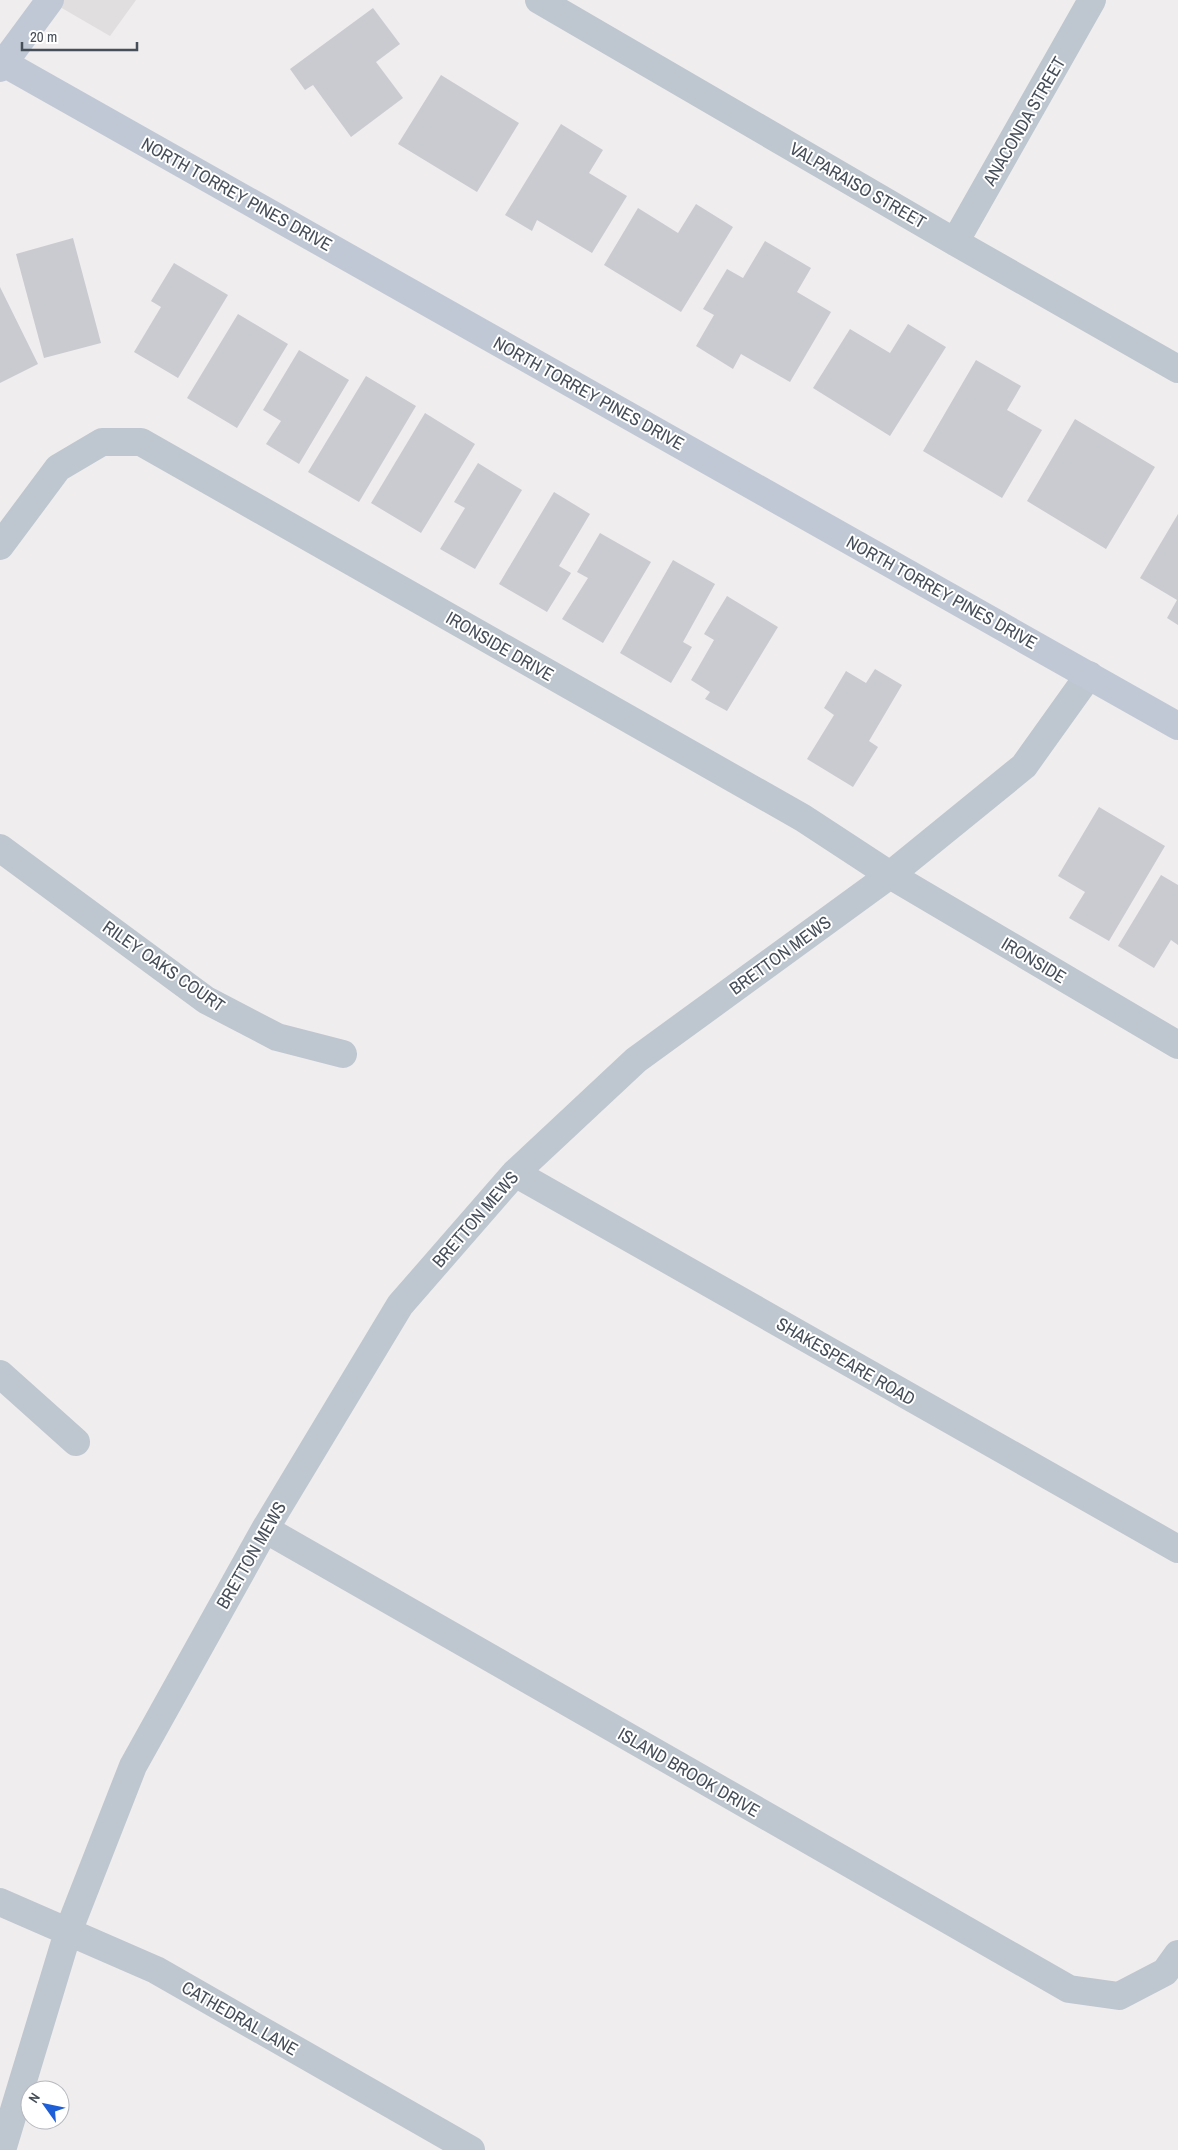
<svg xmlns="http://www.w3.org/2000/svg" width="1178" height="2150" font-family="'Archivo Narrow',sans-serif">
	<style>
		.education { fill: #e0dede }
		.building { fill: #cacbd1 }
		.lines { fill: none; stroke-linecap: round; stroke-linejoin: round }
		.street { stroke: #bec6cf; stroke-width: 28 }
		.secondary { stroke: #c0c8d5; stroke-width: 28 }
		.labels { text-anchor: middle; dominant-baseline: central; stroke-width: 4; stroke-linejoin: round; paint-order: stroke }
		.street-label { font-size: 18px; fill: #464e59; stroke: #fff }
	</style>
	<rect width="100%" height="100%" fill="#efeded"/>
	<path class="education" d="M48,0H136L110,36Z"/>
	<path class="building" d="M373,8L400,44L376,62L403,98L351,137L313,85L305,90L290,69Z
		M441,75L519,123L477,192L398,144Z
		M561,124L603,150L589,173L627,196L592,253L537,220L532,231L505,215Z
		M696,204L733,227L681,312L604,265L638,208L678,233Z
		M73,238L101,343L44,358L16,254Z
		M765,241L811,268L797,292L831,312L790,382L741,354L733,369L696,346L714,315L703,309L727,269L743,278Z
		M174,263L228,295L178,378L134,352L161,307L151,301Z
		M0,287L38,364L0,383Z
		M238,314L288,344L237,428L187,398Z
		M908,324L946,347L890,436L813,388L850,329L890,353Z
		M299,350L349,380L299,464L266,444L281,421L263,410Z
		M976,360L1021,386L1007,410L1042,430L1002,498L923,451Z
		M366,376L416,406L359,502L308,472Z
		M425,413L475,444L421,533L371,503Z
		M1075,419L1155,467L1106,549L1027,501Z
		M478,463L522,490L475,569L440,549L465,508L454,502Z
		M554,492L590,514L559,566L571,573L547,612L499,584Z
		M1178,514V625L1167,618L1177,600L1140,578Z
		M600,533L651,562L603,643L562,619L588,578L577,572Z
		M673,560L715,584L683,642L692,647L671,683L620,653Z
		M727,596L778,627L727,711L705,699L710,692L691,680L714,640L704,634Z
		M875,669L902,685L869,741L878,747L853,787L807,759L834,715L824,708L846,671L866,683Z
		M1099,807L1165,846L1109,941L1069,918L1085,892L1058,876Z
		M1161,875L1178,885V945L1171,940L1154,968L1118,946Z"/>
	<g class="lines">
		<path class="street" d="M539,0L955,242L1178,369
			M955,242L1092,0
			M0,546L58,468L102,442H141L803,818L890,875L1178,1045
			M0,848L206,1000L277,1037L343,1054
			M515,1173L1178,1549
			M0,1374L76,1442
			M265,1529L1069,1989L1119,1996L1165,1972L1178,1954
			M0,1902L156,1970L471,2150
			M2,2150L68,1932L133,1766L265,1529L400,1305L515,1173L636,1060L890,875L1024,766L1089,675"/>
		<path class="secondary" d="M0,61L1178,726
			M0,68L50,0"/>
	</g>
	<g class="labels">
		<g class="street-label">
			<text transform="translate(1024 121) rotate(-60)">ANACONDA STREET</text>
			<text transform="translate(858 185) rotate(30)">VALPARAISO STREET</text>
			<text transform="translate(237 194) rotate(29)">NORTH TORREY PINES DRIVE</text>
			<text transform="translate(589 393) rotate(29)">NORTH TORREY PINES DRIVE</text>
			<text transform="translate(942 592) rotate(29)">NORTH TORREY PINES DRIVE</text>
			<text transform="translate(500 646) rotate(30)">IRONSIDE DRIVE</text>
			<text transform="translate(780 955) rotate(-36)">BRETTON MEWS</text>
			<text transform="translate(1034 960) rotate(31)">IRONSIDE</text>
			<text transform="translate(164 966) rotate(35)">RILEY OAKS COURT</text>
			<text transform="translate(475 1219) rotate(-49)">BRETTON MEWS</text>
			<text transform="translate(846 1361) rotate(30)">SHAKESPEARE ROAD</text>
			<text transform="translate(251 1555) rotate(-60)">BRETTON MEWS</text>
			<text transform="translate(689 1772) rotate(30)">ISLAND BROOK DRIVE</text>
			<text transform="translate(240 2018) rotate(30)">CATHEDRAL LANE</text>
		</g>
	</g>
	<g transform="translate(45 2105) rotate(303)"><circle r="24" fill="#ffffff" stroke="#b5b8bd"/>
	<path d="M0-4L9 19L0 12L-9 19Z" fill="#1e5fd8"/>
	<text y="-8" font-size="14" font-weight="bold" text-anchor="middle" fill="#464e59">N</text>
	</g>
	<path d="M22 42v8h115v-8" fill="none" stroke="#464e59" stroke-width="2.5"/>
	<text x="30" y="42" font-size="15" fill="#464e59" stroke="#ffffff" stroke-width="4" paint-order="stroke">20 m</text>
</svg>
